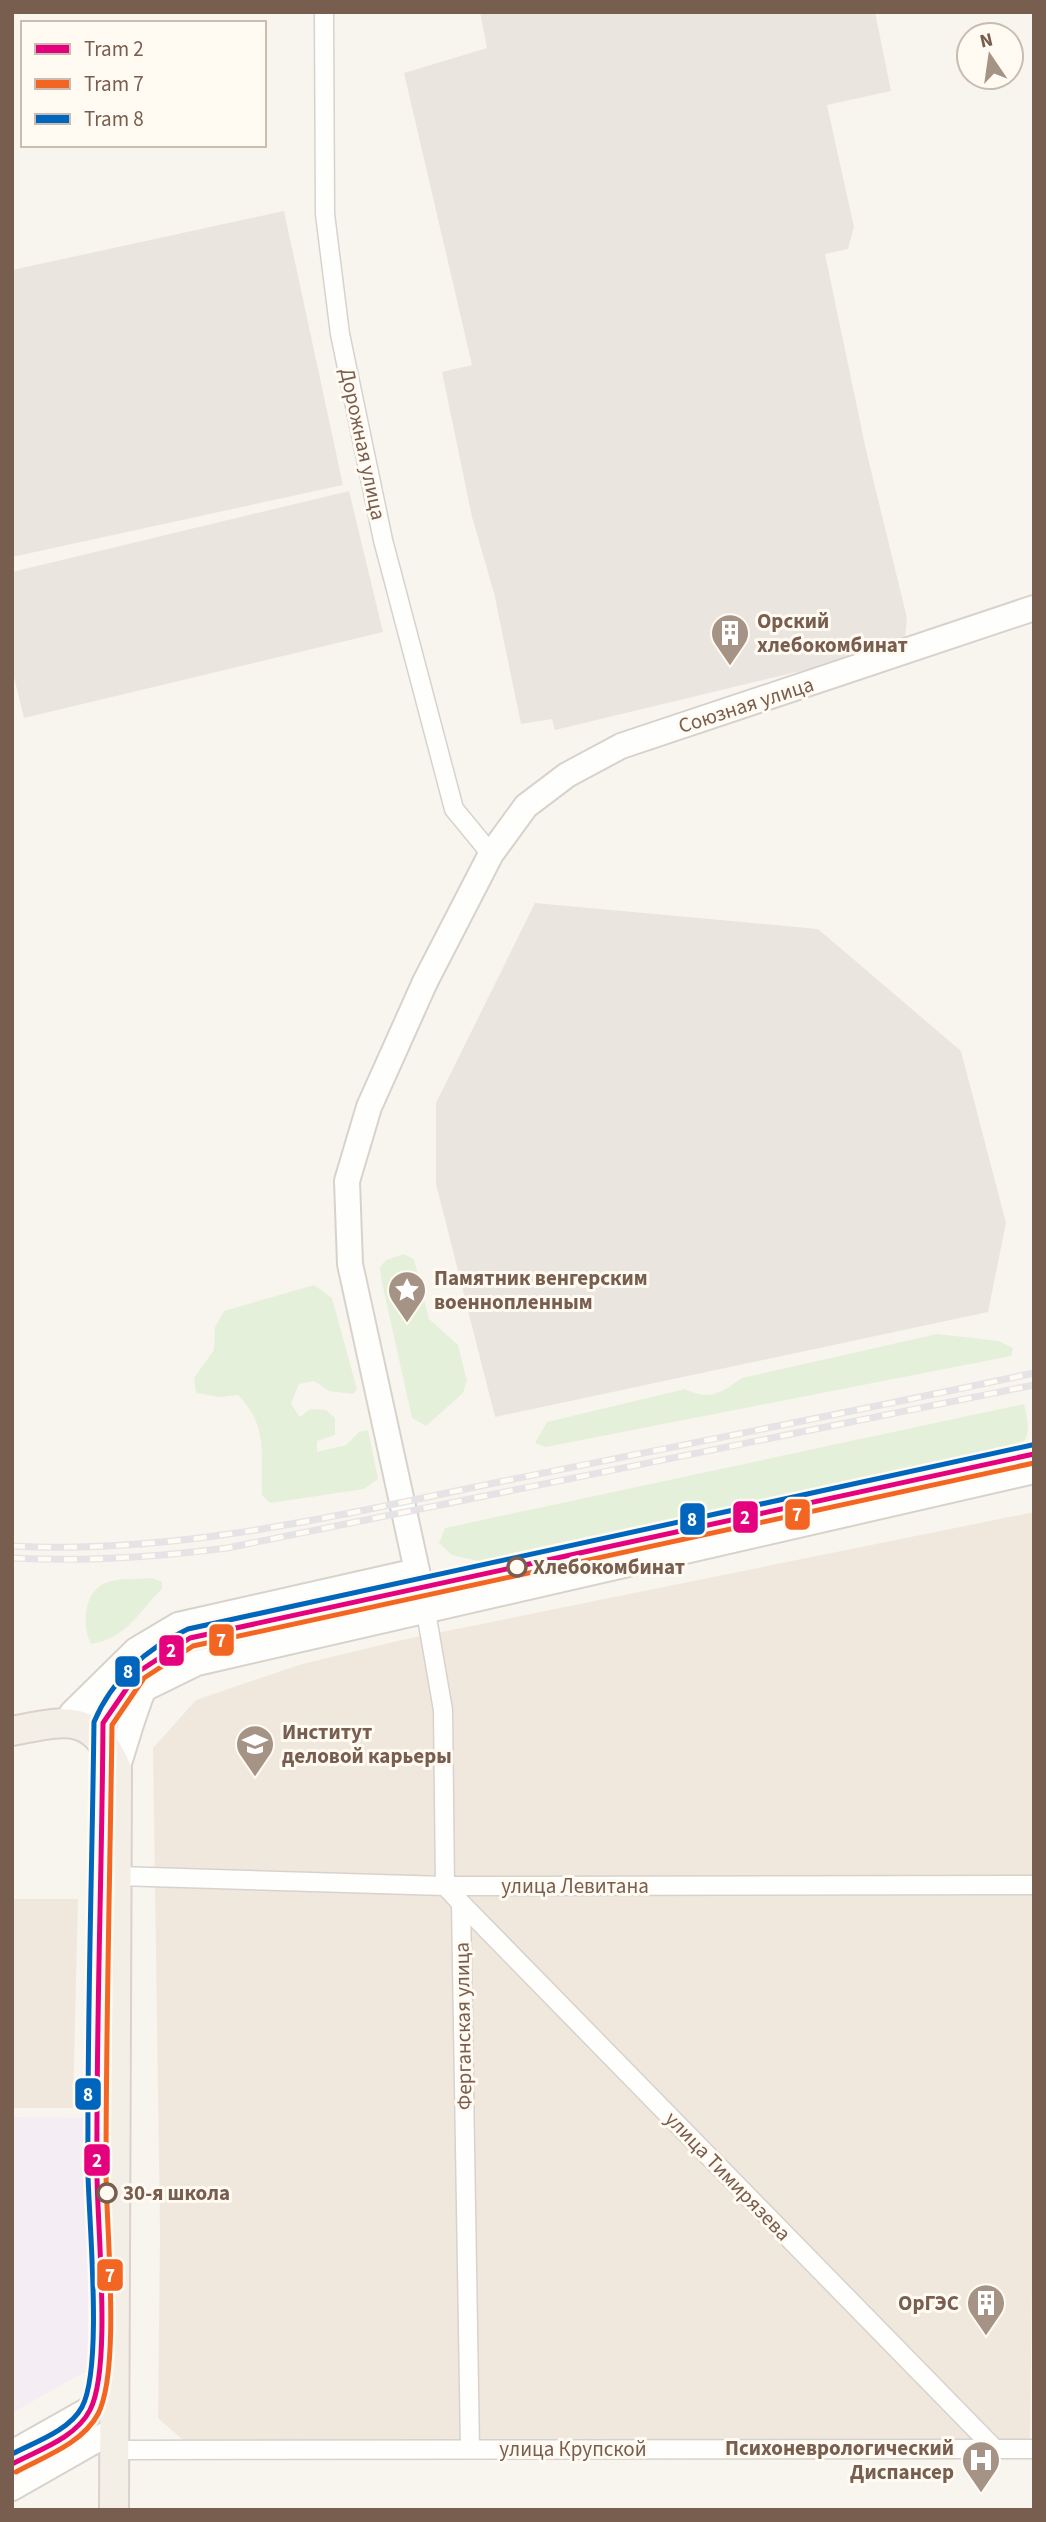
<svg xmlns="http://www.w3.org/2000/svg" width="1046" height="2522" font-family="'Source Sans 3',sans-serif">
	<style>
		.residential { fill: #f1e8dd }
		.industrial { fill: #ebe5df }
		.education { fill: #f5edf4 }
		.green { fill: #e5f0da }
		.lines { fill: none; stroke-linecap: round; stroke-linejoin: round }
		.street-casing { stroke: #d8d2cd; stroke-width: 21 }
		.secondary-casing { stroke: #d8d2cb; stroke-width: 28 }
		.primary-casing { stroke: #dad1cc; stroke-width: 32 }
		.street { stroke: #fefefd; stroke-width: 18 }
		.secondary { stroke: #fefefd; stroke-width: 24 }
		.primary { stroke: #f3efe7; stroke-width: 28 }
		.rail-casing { stroke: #e6e3e6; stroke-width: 7 }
		.rail { stroke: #fffaf2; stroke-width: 4.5; stroke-dasharray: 13; stroke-linecap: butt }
		.tram-1-casing { stroke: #fffaf2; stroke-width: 10 }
		.tram-2-casing { stroke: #fffaf2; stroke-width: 10 }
		.tram-3-casing { stroke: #fffaf2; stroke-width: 10 }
		.tram-1 { stroke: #e5007d; stroke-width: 5 }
		.tram-2 { stroke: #f26522; stroke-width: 5 }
		.tram-3 { stroke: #0065bd; stroke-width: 5 }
		.stop-dot { fill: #fffaf2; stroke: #785e4e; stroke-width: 3.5 }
		.labels { text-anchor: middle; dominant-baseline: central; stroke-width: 6; stroke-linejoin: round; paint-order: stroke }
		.street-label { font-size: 21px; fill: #785e4e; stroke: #fffaf2 }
		.poi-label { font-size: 21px; font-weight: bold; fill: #785e4e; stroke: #fffaf2; text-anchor: start }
		.stop-label { font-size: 21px; font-weight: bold; fill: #785e4e; stroke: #fffaf2; text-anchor: start }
		.line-badge { stroke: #fffaf2; stroke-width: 2.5 }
		.badge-label { font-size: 19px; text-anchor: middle; font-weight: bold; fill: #fff }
	</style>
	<rect width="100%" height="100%" fill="#f8f5ef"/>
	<path class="residential" d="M1034,1512V2138L1030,2441H184L158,2418L160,2232L153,1748L196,1700L302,1664L402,1640Z
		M12,1899H78L73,2108H12Z"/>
	<path class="industrial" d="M480,12H875L891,91L827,105L854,227L848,249L825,254L866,450L907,618L905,638L851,659L555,730L552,719L521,724L494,593L472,517L442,372L472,365L404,73L487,48Z
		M284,211L343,485L12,557V270Z
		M349,491L383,632L24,718L12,669V572Z
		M535,903L818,929L961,1051L1006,1223L988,1312L495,1417L436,1184V1103Z"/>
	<path class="education" d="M12,2117L88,2118L92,2368L12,2413Z"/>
	<path class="green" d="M404,1254L414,1259L429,1319L458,1345L467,1381L463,1393L426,1426L412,1418L381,1278L380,1267L386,1260Z
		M314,1285L332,1298L357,1389L353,1394L329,1391L314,1381L299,1384L291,1404L300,1417L310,1409L326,1410L335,1418V1435L317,1441V1452L346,1445L359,1432L368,1430L378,1479L364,1489L270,1503L262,1495C260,1453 269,1427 238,1395L220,1397L196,1393L194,1378L214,1350L215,1327L224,1311Z
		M937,1334L999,1341L1013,1348L1011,1356L546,1447L535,1443L547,1422L685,1389C710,1401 721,1393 742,1378Z
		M1024,1404C1027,1418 1032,1432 1022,1444L483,1562L452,1555L439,1543L445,1528Z
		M152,1578L162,1582V1589C136,1614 129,1637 91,1644C81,1625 84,1589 108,1582C121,1578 138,1579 152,1578Z"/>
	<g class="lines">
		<defs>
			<path id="street" d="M324,12L325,214L340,334L383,540L454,809L491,854
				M426,1612L443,1710L445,1886L461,1903L470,2449
				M117,1876L445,1886L1034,1885
				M461,1903L995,2449
				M113,2450L1034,2449"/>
			<path id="secondary" d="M426,1612L350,1264L347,1181L369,1107L425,982L491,854L526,806L567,775L621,746L1034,608
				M72,1713L136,1650L178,1625L417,1571
				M63,1721L144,1689L197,1663L1034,1471
				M117,1769C133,1723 144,1659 187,1631
				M12,2453L113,2396
				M12,2488L112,2431"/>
			<path id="primary" d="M12,1731C66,1721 92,1711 117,1769L114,2510"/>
		</defs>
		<use href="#street" class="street-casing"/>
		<use href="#secondary" class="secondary-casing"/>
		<use href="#primary" class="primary-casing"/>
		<use href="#street" class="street"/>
		<use href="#secondary" class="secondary"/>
		<use href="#primary" class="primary"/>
		<defs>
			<path id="rail" d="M12,1546C178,1555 344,1514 504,1481C681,1445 858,1411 1034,1373
				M12,1558C84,1562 156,1557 227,1548L1034,1385"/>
		</defs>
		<use href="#rail" class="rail-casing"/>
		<use href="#rail" class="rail"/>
		<defs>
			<path id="tram-1" d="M12,2464C38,2450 76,2438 90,2410C112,2368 97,2226 97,2173C96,2023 102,1873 103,1723L138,1672L190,1638L1034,1454"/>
			<path id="tram-2" d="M16,2472C43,2457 82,2444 98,2414C121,2369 106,2227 106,2171C106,2023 110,1874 112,1725L144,1678L193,1646L1034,1463"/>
			<path id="tram-3" d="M12,2454C35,2442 69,2431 82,2407C103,2367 89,2224 88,2174C87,2023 92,1872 94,1722C112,1679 147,1648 188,1629L1032,1445"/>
		</defs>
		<use href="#tram-1" class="tram-1-casing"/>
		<use href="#tram-2" class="tram-2-casing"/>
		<use href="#tram-3" class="tram-3-casing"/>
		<use href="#tram-1" class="tram-1"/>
		<use href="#tram-2" class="tram-2"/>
		<use href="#tram-3" class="tram-3"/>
	</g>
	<defs>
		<symbol id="building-pin" viewBox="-11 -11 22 30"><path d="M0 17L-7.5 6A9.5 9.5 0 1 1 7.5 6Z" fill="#a59386" stroke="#fffaf2"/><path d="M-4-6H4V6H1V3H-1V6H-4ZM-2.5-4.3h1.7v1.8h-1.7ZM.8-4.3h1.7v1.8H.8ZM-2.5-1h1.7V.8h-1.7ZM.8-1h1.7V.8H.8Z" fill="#fff"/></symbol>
		<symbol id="sight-pin" viewBox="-11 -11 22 30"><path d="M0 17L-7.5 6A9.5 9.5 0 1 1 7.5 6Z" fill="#a59386" stroke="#fffaf2"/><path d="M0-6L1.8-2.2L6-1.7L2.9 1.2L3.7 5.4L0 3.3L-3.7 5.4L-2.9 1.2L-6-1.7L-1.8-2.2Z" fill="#fff"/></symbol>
		<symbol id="university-pin" viewBox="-11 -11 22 30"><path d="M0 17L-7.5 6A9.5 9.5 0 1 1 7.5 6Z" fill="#a59386" stroke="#fffaf2"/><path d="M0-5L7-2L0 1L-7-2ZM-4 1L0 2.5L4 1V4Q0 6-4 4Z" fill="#fff"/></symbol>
		<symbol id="hospital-pin" viewBox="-11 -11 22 30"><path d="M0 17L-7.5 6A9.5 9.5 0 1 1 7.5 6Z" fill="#a59386" stroke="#fffaf2"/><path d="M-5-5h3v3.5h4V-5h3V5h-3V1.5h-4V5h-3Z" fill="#fff"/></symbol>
	</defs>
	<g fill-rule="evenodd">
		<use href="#building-pin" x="708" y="611" width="44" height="60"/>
		<use href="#sight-pin" x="385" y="1268" width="44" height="60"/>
		<use href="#university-pin" x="233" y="1722" width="44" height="60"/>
		<use href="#building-pin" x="964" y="2281" width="44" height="60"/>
		<use href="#hospital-pin" x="959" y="2438" width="44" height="60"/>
	</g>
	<g class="stop-dot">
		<circle cx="517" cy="1567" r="9"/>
		<circle cx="107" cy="2193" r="9"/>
	</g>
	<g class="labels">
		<g class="street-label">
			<text transform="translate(363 444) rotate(78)">Дорожная улица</text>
			<text transform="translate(746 705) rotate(-18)">Союзная улица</text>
			<text x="575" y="1886">улица Левитана</text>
			<text transform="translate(463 2026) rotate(-91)">Ферганская улица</text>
			<text transform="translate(728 2176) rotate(46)">улица Тимирязева</text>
			<text x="573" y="2449">улица Крупской</text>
		</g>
		<g class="poi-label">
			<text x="757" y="621">Орский<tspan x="757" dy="24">хлебокомбинат</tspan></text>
			<text x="434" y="1278">Памятник венгерским<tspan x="434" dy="24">военнопленным</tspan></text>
			<text x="282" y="1732">Институт<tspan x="282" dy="24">деловой карьеры</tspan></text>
			<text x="959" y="2303" text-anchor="end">ОрГЭС</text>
			<text x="954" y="2448" text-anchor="end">Психоневрологический<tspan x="954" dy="24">Диспансер</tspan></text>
		</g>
		<g class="stop-label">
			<text x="533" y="1567">Хлебокомбинат</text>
			<text x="123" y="2193">30-я школа</text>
		</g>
	</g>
	<g class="line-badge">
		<rect x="784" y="1498" width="27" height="33" rx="7" fill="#f26522"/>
		<rect x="732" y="1500" width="27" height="34" rx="7" fill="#e5007d"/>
		<rect x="679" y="1502" width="27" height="34" rx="7" fill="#0065bd"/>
		<rect x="208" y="1623" width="27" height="34" rx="7" fill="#f26522"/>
		<rect x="158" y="1634" width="27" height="33" rx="7" fill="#e5007d"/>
		<rect x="114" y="1655" width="27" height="33" rx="7" fill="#0065bd"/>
		<rect x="74" y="2077" width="28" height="34" rx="7" fill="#0065bd"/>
		<rect x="83" y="2143" width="28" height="34" rx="7" fill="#e5007d"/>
		<rect x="96" y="2258" width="28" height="34" rx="7" fill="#f26522"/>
	</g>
	<g class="badge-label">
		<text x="797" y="1521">7</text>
		<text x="745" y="1524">2</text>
		<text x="692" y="1526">8</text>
		<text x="221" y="1647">7</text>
		<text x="171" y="1657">2</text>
		<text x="128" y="1678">8</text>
		<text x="88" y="2101">8</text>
		<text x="97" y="2167">2</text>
		<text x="110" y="2282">7</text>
	</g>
	<rect width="1046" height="2522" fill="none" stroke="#785e4e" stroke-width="28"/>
	<rect x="21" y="21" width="245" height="126" fill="#fffaf2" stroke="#c9bcb0" stroke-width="2"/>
	<rect x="35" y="44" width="35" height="10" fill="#e5007d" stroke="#c9bcb0" stroke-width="2"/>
	<text x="84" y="56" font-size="21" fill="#785e4e">Tram 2</text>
	<rect x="35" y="79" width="35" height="10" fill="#f26522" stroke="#c9bcb0" stroke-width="2"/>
	<text x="84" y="91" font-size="21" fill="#785e4e">Tram 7</text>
	<rect x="35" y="114" width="35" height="10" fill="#0065bd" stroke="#c9bcb0" stroke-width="2"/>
	<text x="84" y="126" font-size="21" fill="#785e4e">Tram 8</text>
	<g transform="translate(990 56) rotate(347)"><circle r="33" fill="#fffaf2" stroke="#c9bcb0" stroke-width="2"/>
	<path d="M0-5L12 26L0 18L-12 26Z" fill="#a59386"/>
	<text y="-10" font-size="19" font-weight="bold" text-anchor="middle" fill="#785e4e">N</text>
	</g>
</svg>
